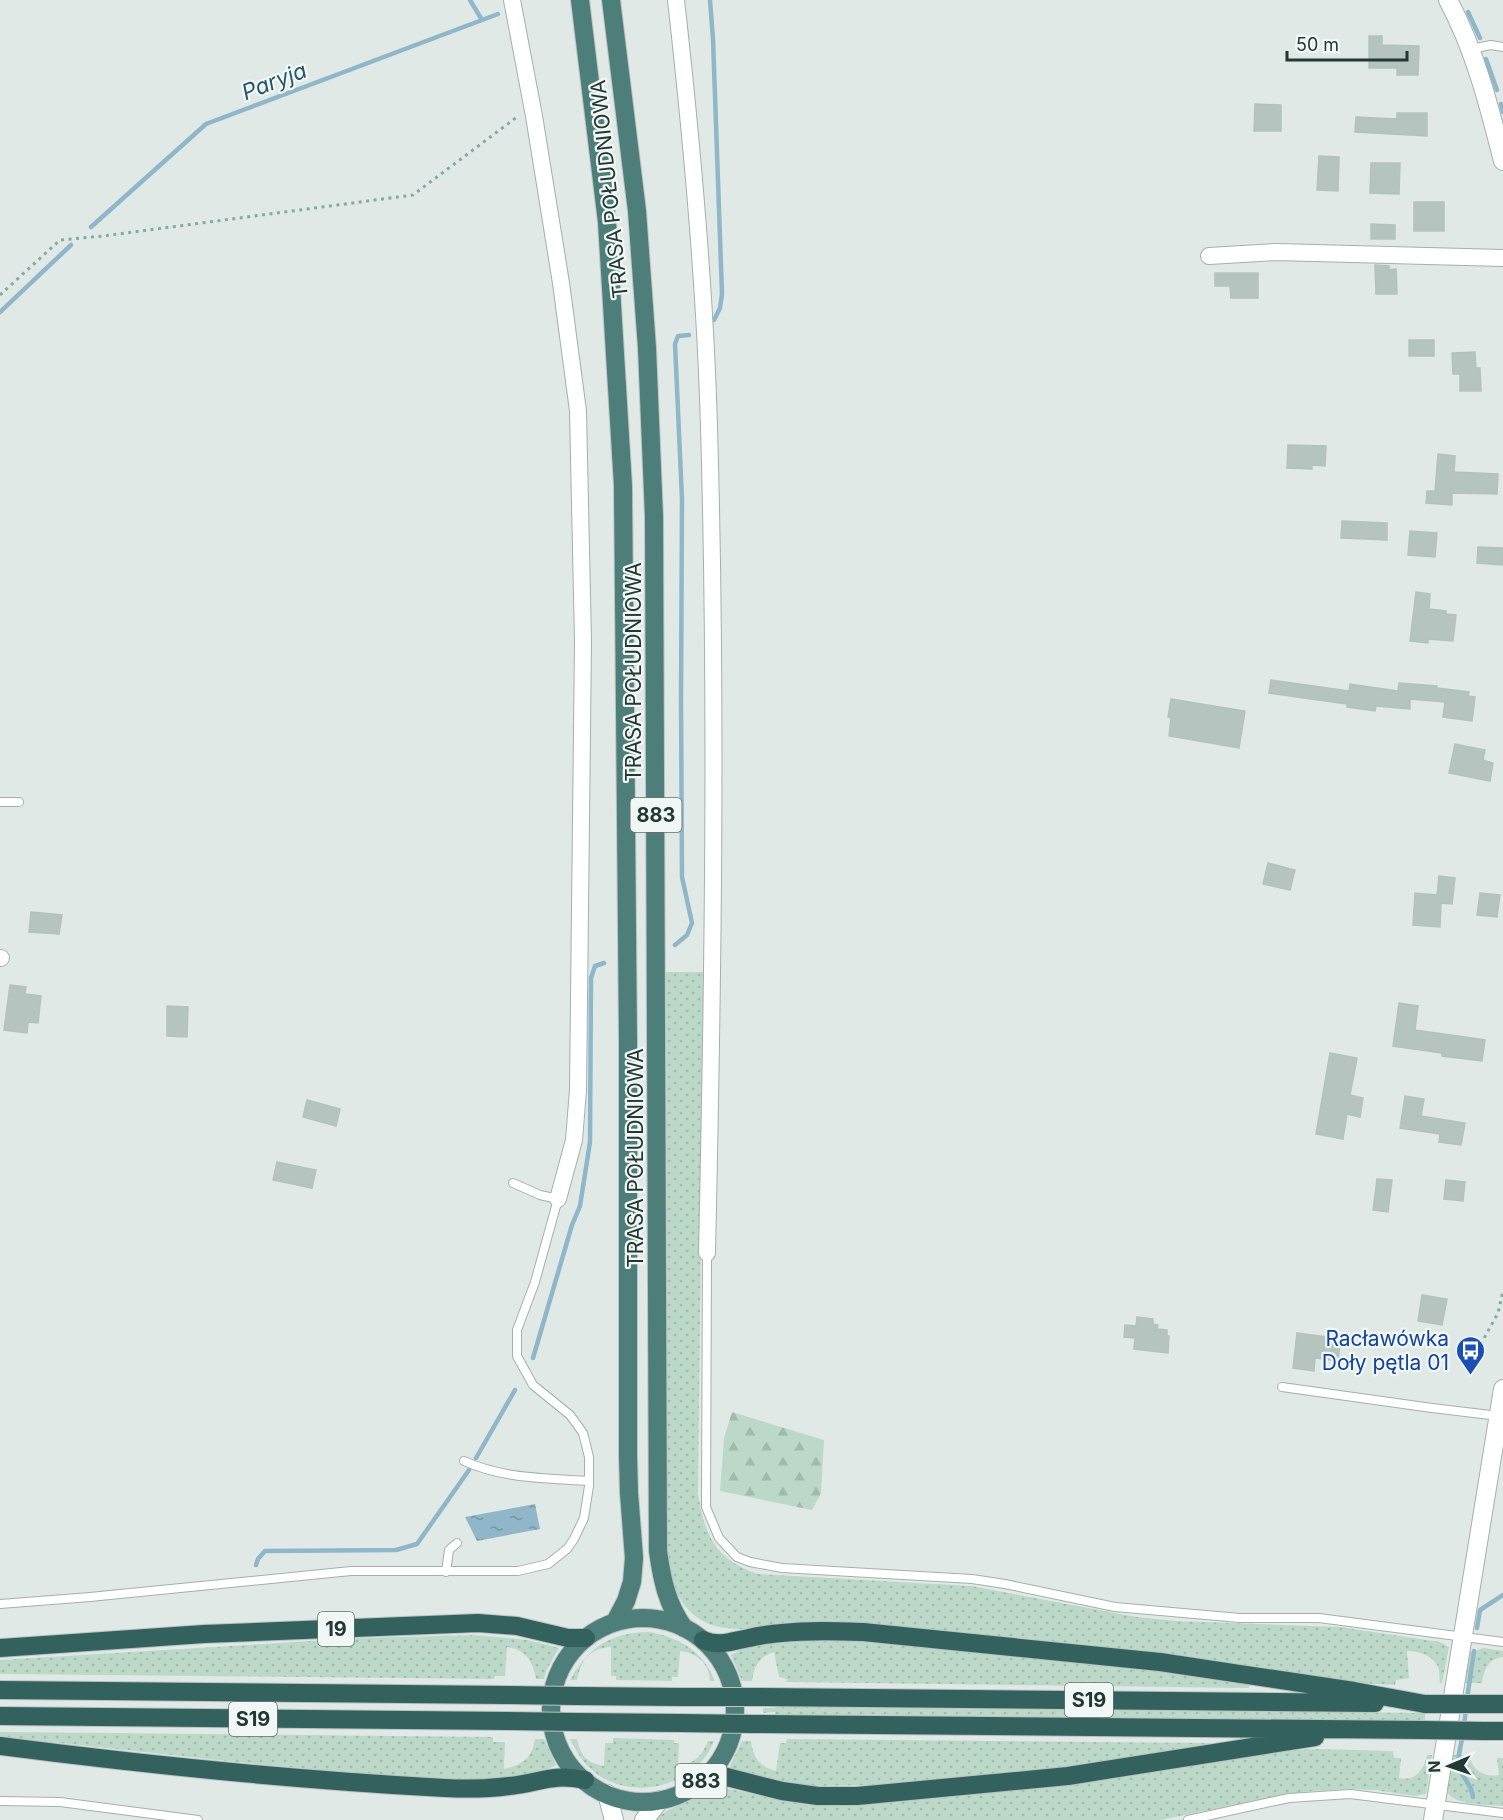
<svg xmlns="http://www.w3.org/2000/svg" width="1503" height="1820" font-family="Inter,sans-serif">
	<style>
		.grass { fill: url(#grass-dots) }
		.forest { fill: url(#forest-firs) }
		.water { fill: url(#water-ripples) }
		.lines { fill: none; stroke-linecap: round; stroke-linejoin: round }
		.stream { stroke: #8fb7c9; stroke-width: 4.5 }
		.building { fill: #b6c4c0; stroke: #b4c2be; stroke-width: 1.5 }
		.service-casing { stroke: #a4b0ae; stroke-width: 10 }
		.minor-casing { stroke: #a4b0ae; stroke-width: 18 }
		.tertiary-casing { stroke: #a4b0ae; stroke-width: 20 }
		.trunk-casing { stroke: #bdc3c2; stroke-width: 20 }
		.motorway-casing { stroke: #bdc3c2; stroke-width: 20 }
		.path { stroke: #85a9a3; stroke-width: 3; stroke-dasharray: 3 4.5; stroke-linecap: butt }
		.service { stroke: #fff; stroke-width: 8 }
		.minor { stroke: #fff; stroke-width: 16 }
		.tertiary { stroke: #fff; stroke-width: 18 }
		.trunk { stroke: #4e7e79; stroke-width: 18 }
		.motorway { stroke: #33615e; stroke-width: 18 }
		.motorway-bridge-casing { stroke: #bdc3c2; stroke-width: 20; stroke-linecap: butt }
		.motorway-bridge { stroke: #33615e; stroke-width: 18 }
		.labels { text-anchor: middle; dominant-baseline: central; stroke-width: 4.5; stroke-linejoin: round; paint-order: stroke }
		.shield { fill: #f1f7f4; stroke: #61716e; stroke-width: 1.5 }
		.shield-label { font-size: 20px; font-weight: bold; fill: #233835 }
		.street-label { font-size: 21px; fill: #233835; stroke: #f1f7f4 }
		.transit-label { font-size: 21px; fill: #164399; stroke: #f1f7f4; text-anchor: end }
		.water-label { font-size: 22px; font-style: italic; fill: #25566d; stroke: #f1f7f4 }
	</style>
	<defs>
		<pattern id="grass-dots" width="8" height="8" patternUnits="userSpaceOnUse" patternTransform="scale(1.5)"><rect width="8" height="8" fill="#bcd8c8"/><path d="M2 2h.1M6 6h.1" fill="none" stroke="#a1baac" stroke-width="1.8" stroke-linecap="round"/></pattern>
		<pattern id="forest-firs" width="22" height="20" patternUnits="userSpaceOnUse" patternTransform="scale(1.5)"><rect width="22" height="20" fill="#bcd8c8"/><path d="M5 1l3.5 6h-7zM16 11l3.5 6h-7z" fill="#a1baac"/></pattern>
		<pattern id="water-ripples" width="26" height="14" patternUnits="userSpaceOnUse" patternTransform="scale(1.5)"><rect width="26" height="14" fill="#8fb7c9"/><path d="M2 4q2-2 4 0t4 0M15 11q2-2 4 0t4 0" fill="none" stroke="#7496a4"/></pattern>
	</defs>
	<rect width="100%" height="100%" fill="#e1e9e7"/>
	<path class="grass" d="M666,972H704L698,1493C704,1535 716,1560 758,1574L971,1586L1137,1617L1176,1621L1340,1627L1440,1642L1449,1647L1442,1683H1440C1439,1678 1440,1671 1438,1667C1433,1655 1418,1651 1407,1651L1409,1678L1396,1680L1395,1685L1341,1682L855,1624C831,1622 806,1621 782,1623C768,1624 755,1629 741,1629C689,1630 670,1595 667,1549Z
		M648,1632C679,1637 703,1651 715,1681H710C709,1663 697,1653 680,1651L678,1677H672V1681L616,1680V1676H611V1647C590,1648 581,1660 577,1680H570C589,1647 610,1633 648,1632Z
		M475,1635L528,1640L559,1648L546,1671L544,1679H536C533,1661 526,1650 507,1647L505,1676H495L494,1679L0,1674V1660L361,1638Z
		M829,1640L884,1643L1240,1679L1249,1685V1688L786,1682L787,1679L779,1677L774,1652C759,1657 754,1666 752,1681H742L731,1655C756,1639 800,1641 829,1640Z
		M1484,1648L1503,1651V1657C1488,1659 1484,1669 1482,1683H1463L1470,1652Z
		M775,1706L1425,1713V1721L775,1715V1712L763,1713V1708H775Z
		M0,1732L493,1737V1742H505L504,1769C523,1765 532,1758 535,1739H544L556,1765C550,1769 542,1770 534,1772C466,1789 391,1776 321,1770C214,1761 107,1747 0,1737Z
		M613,1738L674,1740V1743H679L678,1766C695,1763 702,1756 708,1741H714C698,1783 642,1800 603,1778C587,1769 578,1755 570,1739H577C580,1755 587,1763 604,1766L605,1743H613Z
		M787,1739L1209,1743L1213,1745L1066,1769L882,1785L811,1786L785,1783L731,1769L730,1766L742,1741H751C753,1758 760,1767 776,1771L780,1743H786Z
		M1315,1749L1393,1751L1394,1758H1401L1399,1778C1416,1782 1424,1769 1427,1755H1432L1426,1794L1414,1796L1375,1790L1347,1789L1312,1791L1282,1795L1161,1820H653C670,1807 707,1791 728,1789L806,1803L834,1805L879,1803L969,1795L1279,1751Z
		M1452,1755H1469C1472,1770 1484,1778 1499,1775L1497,1758H1503V1806C1491,1805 1454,1805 1448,1793C1444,1784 1450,1765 1452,1755Z"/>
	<path class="forest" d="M732,1412L824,1440L821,1493L812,1510L720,1491L724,1438Z"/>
	<path class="water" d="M535,1504L540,1529L477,1541L465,1517Z"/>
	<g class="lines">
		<path class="stream" d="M470,0L482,20
			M710,0L713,39L722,294L720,308L714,320
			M1468,12L1480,38
			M1486,59L1497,90
			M1501,104L1503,112
			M91,227L206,124L498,14
			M0,312L71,245
			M675,945L687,935L692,923L682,877L681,700L682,499L675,344L678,336L689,335
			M533,1358L572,1225L580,1206L590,1142L591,978L595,966L604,963
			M476,1458L515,1390
			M256,1565L258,1559L265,1551L396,1550L417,1544L469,1470
			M1477,1628L1480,1610L1503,1595
			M1467,1699L1474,1651
			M1464,1726L1466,1708
			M1463,1735C1461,1745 1456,1760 1460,1770C1464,1780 1472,1785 1473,1797"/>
	</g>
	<path class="building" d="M1369,36H1382V45L1419,46L1418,75H1397V68H1369Z
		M1255,104L1281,105V131H1254Z
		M1397,113H1427V136L1355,132L1356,117L1397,119Z
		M1319,156L1339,157L1338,191L1317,190Z
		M1371,163H1400L1399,194L1370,193Z
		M1414,202H1444V231H1414Z
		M1371,224L1395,225V239H1371Z
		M1375,265L1389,266L1390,270L1396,269L1397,294H1376Z
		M1215,273H1258V298H1231L1230,286H1215Z
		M1409,340H1434V356H1409Z
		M1475,352L1476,368H1480L1481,391H1460V374H1453L1452,353Z
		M1288,445L1326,446L1325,466L1312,465V469L1287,468Z
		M1438,454L1455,456L1454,472L1498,474L1497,494L1452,493V505L1426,503L1427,491H1435Z
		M1342,521L1387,523V540L1341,538Z
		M1410,531L1437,533L1435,557L1408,555Z
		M1478,547L1503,548V565L1477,563Z
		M1416,592L1430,594L1429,609L1446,611V614L1456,615L1453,641L1428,639V643L1410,641Z
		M1271,680L1349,691L1350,684L1398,691L1399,683L1437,686V688L1469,692L1468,696L1475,697L1472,721L1443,717L1445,702L1410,699V709L1376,706L1375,711L1347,707V704L1269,693Z
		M1171,699L1245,711L1239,748L1169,736L1171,718L1168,717Z
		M1455,744L1485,750L1483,760L1493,763L1490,781L1449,773Z
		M1268,863L1295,870L1290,890L1263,884Z
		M1439,876L1455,878L1452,904L1441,903L1440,927L1413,925L1415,893L1437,895Z
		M1480,893L1500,895L1497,917L1477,915Z
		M31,912L62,915L59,934L29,932Z
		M10,985L26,987L25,994L41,996L38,1023L28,1022L27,1033L4,1030Z
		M1399,1003L1418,1006L1415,1030L1485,1040L1482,1061L1442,1056V1053L1393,1046Z
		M167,1006L188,1007L187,1037L167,1036Z
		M1330,1053L1357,1058L1350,1095L1363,1098L1360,1117L1347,1114L1343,1139L1316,1134Z
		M1405,1096L1424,1099L1421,1116L1465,1123L1461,1145L1439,1142L1440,1134L1400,1128Z
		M307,1100L340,1109L336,1126L303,1117Z
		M277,1162L316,1170L312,1188L273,1180Z
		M1377,1179L1392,1180L1388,1212L1373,1210Z
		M1446,1180L1465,1182L1463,1201L1444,1199Z
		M1422,1295L1447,1299L1442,1325L1418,1321Z
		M1137,1317L1153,1319V1324L1158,1325L1157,1329L1167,1330V1336H1169L1168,1353L1134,1349L1135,1338L1124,1337L1125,1325L1136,1326Z
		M1297,1333L1334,1338L1333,1343L1340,1344L1338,1361L1315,1358L1314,1371L1293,1368Z"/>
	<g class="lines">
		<defs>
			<path id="service" d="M1471,49L1491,45L1503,47
				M0,802H19
				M707,1253L706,1507L719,1538L737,1557L750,1562L782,1568L972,1579L1005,1584L1115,1607L1240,1618H1319L1503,1642
				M1282,1387L1432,1408L1499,1416
				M464,1461C504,1479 546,1478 589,1481
				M446,1572L449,1550L457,1543
				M0,1604L90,1597L351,1571H518L548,1564L567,1549L574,1539L584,1518L589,1486V1457L583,1433L570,1415L533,1385L517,1356V1330L535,1282L558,1199L540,1195L513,1183
				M0,1801L60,1802L198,1820
				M1188,1820L1289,1798L1350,1794L1503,1813"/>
			<path id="minor" d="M512,0L534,116L561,283L578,411L583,641L578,1090L574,1140L558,1199
				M676,0C692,142 705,285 709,427C717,703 713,978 707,1253
				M1209,256L1276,252L1503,258
				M0,958H1"/>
			<path id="tertiary" d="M1448,0C1475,50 1489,106 1503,161
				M607,1794L614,1820
				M644,1820L660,1800
				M1433,1820L1503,1389"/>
			<path id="trunk" d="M580,0L607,222L623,486L628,1041V1456L629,1493L634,1558L632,1582L626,1601L615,1622
				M611,0L637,211L647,348L654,517L658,1551C662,1580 667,1604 684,1628
				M551 1710a92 92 0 1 1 184 0a92 92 0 1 1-184 0Z"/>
			<path id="motorway" d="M703,1640C720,1647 732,1641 749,1638C760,1635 771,1634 782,1633C809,1630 835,1631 863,1632L1160,1662L1354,1691L1425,1704
				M0,1648L204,1634L478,1623L517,1626L568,1638H586
				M0,1690L506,1695
				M577,1696L681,1697
				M753,1697L1375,1703
				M1487,1704H1503
				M0,1716L507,1721
				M577,1722L681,1723
				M753,1724L1424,1730
				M1484,1731H1503
				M0,1746C147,1765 296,1780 445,1788C466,1789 487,1789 509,1786C540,1783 551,1773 585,1780
				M708,1775L723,1776L782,1791L818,1796H857L1068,1776L1315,1737"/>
		</defs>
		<use href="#service" class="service-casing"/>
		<use href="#minor" class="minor-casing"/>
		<use href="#tertiary" class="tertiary-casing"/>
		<use href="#trunk" class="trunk-casing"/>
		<use href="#motorway" class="motorway-casing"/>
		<path class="path" d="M0,295L60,240L103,236L413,195L517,117
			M1477,1351L1498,1313L1503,1291"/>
		<use href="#service" class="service"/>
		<use href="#minor" class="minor"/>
		<use href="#tertiary" class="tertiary"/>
		<use href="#trunk" class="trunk"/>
		<use href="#motorway" class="motorway"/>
		<defs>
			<path id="motorway-bridge" d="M506,1695L577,1696
				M681,1697H753
				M1425,1704H1487
				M507,1721L577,1722
				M681,1723L753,1724
				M1424,1730L1484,1731"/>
		</defs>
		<use href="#motorway-bridge" class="motorway-bridge-casing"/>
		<use href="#motorway-bridge" class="motorway-bridge"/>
	</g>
	<defs>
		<symbol id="bus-pin" viewBox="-11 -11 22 30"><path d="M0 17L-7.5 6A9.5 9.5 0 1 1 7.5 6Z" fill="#1a4fb4" stroke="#f1f7f4"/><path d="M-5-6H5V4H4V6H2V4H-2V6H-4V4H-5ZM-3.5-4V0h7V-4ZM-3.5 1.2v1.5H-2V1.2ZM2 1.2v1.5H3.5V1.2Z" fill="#fff"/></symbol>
	</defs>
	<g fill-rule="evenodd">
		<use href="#bus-pin" x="1454" y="1334" width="33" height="45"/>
	</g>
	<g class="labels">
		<g class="shield">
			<rect x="630.5" y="798" width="51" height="34" rx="4.5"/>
			<rect x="318" y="1612" width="36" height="34" rx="4.5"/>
			<rect x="1065" y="1683" width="48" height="34" rx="4.5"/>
			<rect x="229" y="1702" width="48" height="34" rx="4.5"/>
			<rect x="675.5" y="1764" width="51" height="34" rx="4.5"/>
		</g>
		<g class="shield-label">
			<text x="656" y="815">883</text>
			<text x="336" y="1629">19</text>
			<text x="1089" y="1700">S19</text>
			<text x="253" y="1719">S19</text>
			<text x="701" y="1781">883</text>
		</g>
		<g class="street-label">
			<text transform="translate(609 189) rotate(-96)">TRASA POŁUDNIOWA</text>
			<text transform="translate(633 672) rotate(-90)">TRASA POŁUDNIOWA</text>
			<text transform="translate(635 1158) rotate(-90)">TRASA POŁUDNIOWA</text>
		</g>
		<g class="transit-label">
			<text x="1449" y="1338">Racławówka<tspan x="1449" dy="24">Doły pętla 01</tspan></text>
		</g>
		<g class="water-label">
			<text transform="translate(274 81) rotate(-21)">Paryja</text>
		</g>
	</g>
	<g transform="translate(1449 1766) rotate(268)" stroke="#f1f7f4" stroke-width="4.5" paint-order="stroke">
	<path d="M0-4.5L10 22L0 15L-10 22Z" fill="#233835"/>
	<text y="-9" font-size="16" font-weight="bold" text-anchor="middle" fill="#233835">N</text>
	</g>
	<path d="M1287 51v9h120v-9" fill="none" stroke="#233835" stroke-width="3"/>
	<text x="1296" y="51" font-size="18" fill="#233835" stroke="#f1f7f4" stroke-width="4.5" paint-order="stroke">50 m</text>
</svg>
